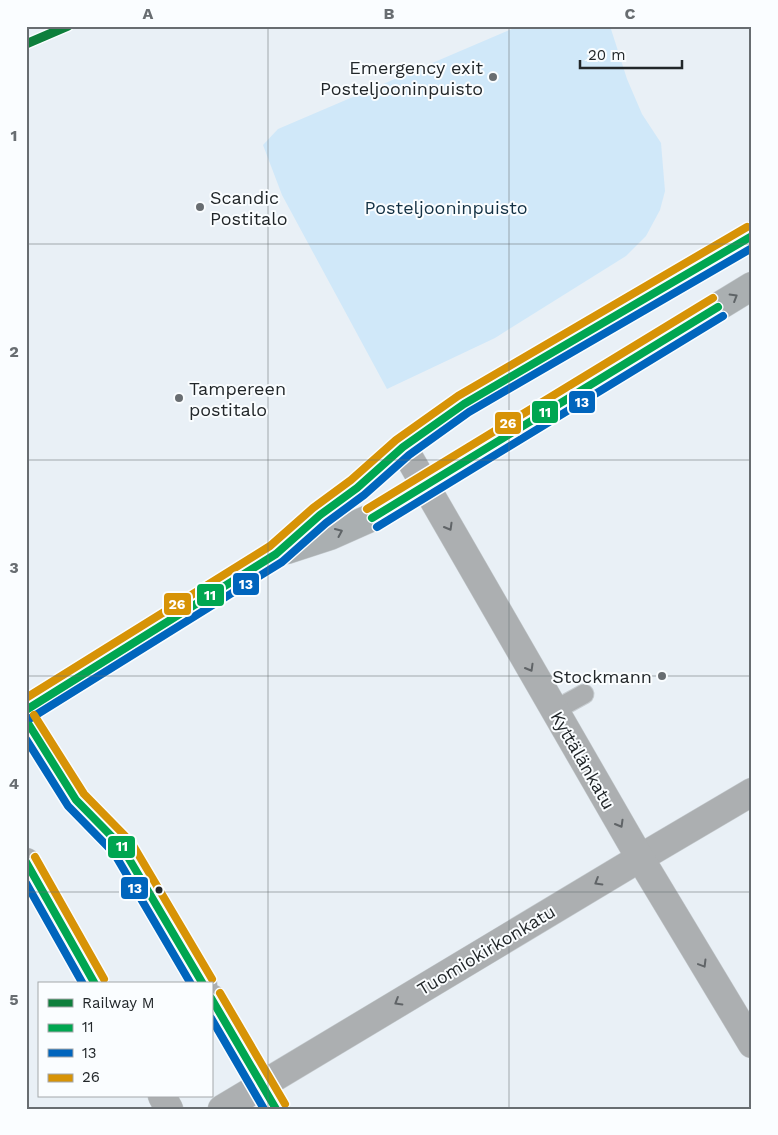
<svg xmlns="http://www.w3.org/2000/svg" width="778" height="1135" font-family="'Work Sans',sans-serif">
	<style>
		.green { fill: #d0e8f9 }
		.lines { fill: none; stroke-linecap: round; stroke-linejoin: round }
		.service-casing { stroke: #c6ccd0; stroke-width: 21 }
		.pedestrian-casing { stroke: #c6ccd0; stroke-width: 29 }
		.minor-casing { stroke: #c6ccd0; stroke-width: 29 }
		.tertiary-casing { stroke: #c6ccd0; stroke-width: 29 }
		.secondary-casing { stroke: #c6ccd0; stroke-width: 29 }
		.service { stroke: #acafb1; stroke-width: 19 }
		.pedestrian { stroke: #acafb1; stroke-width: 28 }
		.minor { stroke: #acafb1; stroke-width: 28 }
		.tertiary { stroke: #acafb1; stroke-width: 28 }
		.secondary { stroke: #aaafb1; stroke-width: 28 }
		.bus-1-casing { stroke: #fafdff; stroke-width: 11 }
		.bus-2-casing { stroke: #fafdff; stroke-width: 11 }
		.bus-3-casing { stroke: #fafdff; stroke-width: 11 }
		.bus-1 { stroke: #00a651; stroke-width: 8 }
		.bus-2 { stroke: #0065bd; stroke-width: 8 }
		.bus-3 { stroke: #d79306; stroke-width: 8 }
		.rail-1-casing { stroke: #fafdff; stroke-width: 12 }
		.rail-1 { stroke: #0e7f3c; stroke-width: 9 }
		.oneway { stroke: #5f6467 }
		.oneway2 { stroke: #606467 }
		.grid { fill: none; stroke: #686d71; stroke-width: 1; stroke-opacity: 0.55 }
		.poi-dot { fill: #686d71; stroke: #fafdff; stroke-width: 2 }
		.bus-dot { fill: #22272a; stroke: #fafdff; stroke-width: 2 }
		.labels { text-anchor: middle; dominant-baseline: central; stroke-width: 4; stroke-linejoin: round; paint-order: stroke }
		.poi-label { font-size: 18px; fill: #22272a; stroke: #fafdff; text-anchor: end }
		.park-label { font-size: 18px; fill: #133144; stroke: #fafdff }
		.street-label { font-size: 18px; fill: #22272a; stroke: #fafdff }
		.line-badge { stroke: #fafdff; stroke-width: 2 }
		.badge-label { font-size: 14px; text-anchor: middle; font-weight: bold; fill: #fff }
		.neatline { fill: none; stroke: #686d71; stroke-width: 2 }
		.grid-label { font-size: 16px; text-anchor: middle; font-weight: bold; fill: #686d71 }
	</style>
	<rect width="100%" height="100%" fill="#e9f0f6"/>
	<path class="green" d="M519,26H610L627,79L642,114L661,143L665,191L660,210L646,236L626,256L495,338L387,389L282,195L263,145L278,129Z"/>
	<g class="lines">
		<defs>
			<path id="service" d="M555,710L584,694"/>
			<path id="pedestrian" d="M640,858L752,792"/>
			<path id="minor" d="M403,447L640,858L752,1044
				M222,1109L640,858"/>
			<path id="tertiary" d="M26,720L76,800L122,847L151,894L203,984
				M26,862L95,984
				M211,998L276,1109
				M162,1096L169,1109"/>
			<path id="secondary" d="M287,550L330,536L375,516L752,286
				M26,710L276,554L320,515L357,488L403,447L464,404L752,236"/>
		</defs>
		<use href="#service" class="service-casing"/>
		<use href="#pedestrian" class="pedestrian-casing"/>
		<use href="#minor" class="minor-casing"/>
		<use href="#tertiary" class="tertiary-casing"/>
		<use href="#secondary" class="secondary-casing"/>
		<use href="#service" class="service"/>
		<use href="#pedestrian" class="pedestrian"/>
		<use href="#minor" class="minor"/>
		<use href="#tertiary" class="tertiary"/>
		<use href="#secondary" class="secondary"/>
		<defs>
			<path id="bus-1" d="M372,518L718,307
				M26,710L276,554L320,515L357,488L403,447L464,404L752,236
				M26,720L76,800L122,847L203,984
				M26,862L95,984
				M211,998L276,1109"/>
			<path id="bus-2" d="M377,527L723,316
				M31,718L282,562L326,523L364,495L409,455L469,412L752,248
				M26,739L68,806L114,853L191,984
				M26,883L83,984
				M211,1018L264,1109"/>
			<path id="bus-3" d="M367,509L713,298
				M26,698L270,546L313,508L351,480L396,440L458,396L747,227
				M34,715L84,794L131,842L212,979
				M35,857L104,979
				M220,993L285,1104"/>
		</defs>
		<use href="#bus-1" class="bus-1-casing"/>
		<use href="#bus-2" class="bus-2-casing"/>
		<use href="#bus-3" class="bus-3-casing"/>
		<use href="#bus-1" class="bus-1"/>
		<use href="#bus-2" class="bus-2"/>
		<use href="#bus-3" class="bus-3"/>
		<defs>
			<path id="rail-1" d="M26,44L68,26"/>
		</defs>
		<use href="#rail-1" class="rail-1-casing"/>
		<use href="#rail-1" class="rail-1"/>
	</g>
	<defs><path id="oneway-chevron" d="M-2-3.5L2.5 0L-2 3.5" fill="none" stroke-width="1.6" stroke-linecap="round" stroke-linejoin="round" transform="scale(1.25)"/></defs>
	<g class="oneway">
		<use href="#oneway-chevron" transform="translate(734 297) rotate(-31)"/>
		<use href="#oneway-chevron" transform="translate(339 532) rotate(-24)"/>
	</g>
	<g class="oneway2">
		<use href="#oneway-chevron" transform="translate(449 527) rotate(60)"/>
		<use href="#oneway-chevron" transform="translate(530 668) rotate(60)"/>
		<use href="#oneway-chevron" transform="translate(620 824) rotate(60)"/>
		<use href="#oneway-chevron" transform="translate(598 882) rotate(149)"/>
		<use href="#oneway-chevron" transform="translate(703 964) rotate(59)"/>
		<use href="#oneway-chevron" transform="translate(398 1002) rotate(149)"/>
	</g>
	<path class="grid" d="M268,26V1109M509,26V1109M26,244H752M26,460H752M26,676H752M26,892H752"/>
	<g class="poi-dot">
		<circle cx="493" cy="77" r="5"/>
		<circle cx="200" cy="207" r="5"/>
		<circle cx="179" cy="398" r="5"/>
		<circle cx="662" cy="676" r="5"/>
	</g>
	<circle class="bus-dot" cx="159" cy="890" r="4.5"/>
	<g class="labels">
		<g class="poi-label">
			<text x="483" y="67">Emergency exit<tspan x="483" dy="21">Posteljooninpuisto</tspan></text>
			<text x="210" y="197" text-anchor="start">Scandic<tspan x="210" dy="21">Postitalo</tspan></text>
			<text x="189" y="388" text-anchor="start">Tampereen<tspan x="189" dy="21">postitalo</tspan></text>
			<text x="652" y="676">Stockmann</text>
		</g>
		<g class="park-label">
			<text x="446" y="207">Posteljooninpuisto</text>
		</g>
		<g class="street-label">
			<text transform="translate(583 760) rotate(60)">Kyttälänkatu</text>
			<text transform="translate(486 950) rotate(-31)">Tuomiokirkonkatu</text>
		</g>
	</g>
	<g class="line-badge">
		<rect x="568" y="390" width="28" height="24" rx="5" fill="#0065bd"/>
		<rect x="531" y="400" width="28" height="24" rx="5" fill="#00a651"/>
		<rect x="494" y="411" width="28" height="24" rx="5" fill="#d79306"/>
		<rect x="232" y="572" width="28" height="24" rx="5" fill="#0065bd"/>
		<rect x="196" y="583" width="29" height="24" rx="5" fill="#00a651"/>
		<rect x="163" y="592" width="29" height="24" rx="5" fill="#d79306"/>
		<rect x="107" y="835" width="29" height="24" rx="5" fill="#00a651"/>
		<rect x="120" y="876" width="29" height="24" rx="5" fill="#0065bd"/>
	</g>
	<g class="badge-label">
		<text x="582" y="407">13</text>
		<text x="545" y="417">11</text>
		<text x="508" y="428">26</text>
		<text x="246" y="589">13</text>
		<text x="210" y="600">11</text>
		<text x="177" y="609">26</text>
		<text x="122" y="851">11</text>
		<text x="135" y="893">13</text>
	</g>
	<rect width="778" height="1135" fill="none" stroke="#fafdff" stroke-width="55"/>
	<rect x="38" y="982" width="175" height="115" fill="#fafdff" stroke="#a4a7aa"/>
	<rect x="48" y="999" width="25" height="8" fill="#0e7f3c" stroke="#a4a7aa"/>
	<text x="82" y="1008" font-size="15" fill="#22272a">Railway M</text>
	<rect x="48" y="1024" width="25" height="8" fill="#00a651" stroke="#a4a7aa"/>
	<text x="82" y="1032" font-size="15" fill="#22272a">11</text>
	<rect x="48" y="1049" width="25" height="8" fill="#0065bd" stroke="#a4a7aa"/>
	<text x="82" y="1058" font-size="15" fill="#22272a">13</text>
	<rect x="48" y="1074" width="25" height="8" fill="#d79306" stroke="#a4a7aa"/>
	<text x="82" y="1082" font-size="15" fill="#22272a">26</text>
	<path d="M580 60v8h102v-8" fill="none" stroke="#22272a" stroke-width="2.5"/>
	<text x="588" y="60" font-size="15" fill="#22272a" stroke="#fafdff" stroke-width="4" paint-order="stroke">20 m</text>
	<rect x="28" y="28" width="722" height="1080" class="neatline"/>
	<g class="grid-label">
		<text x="148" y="19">A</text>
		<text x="389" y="19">B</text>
		<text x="630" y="19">C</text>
		<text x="14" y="141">1</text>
		<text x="14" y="357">2</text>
		<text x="14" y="573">3</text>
		<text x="14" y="789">4</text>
		<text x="14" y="1005">5</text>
	</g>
</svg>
